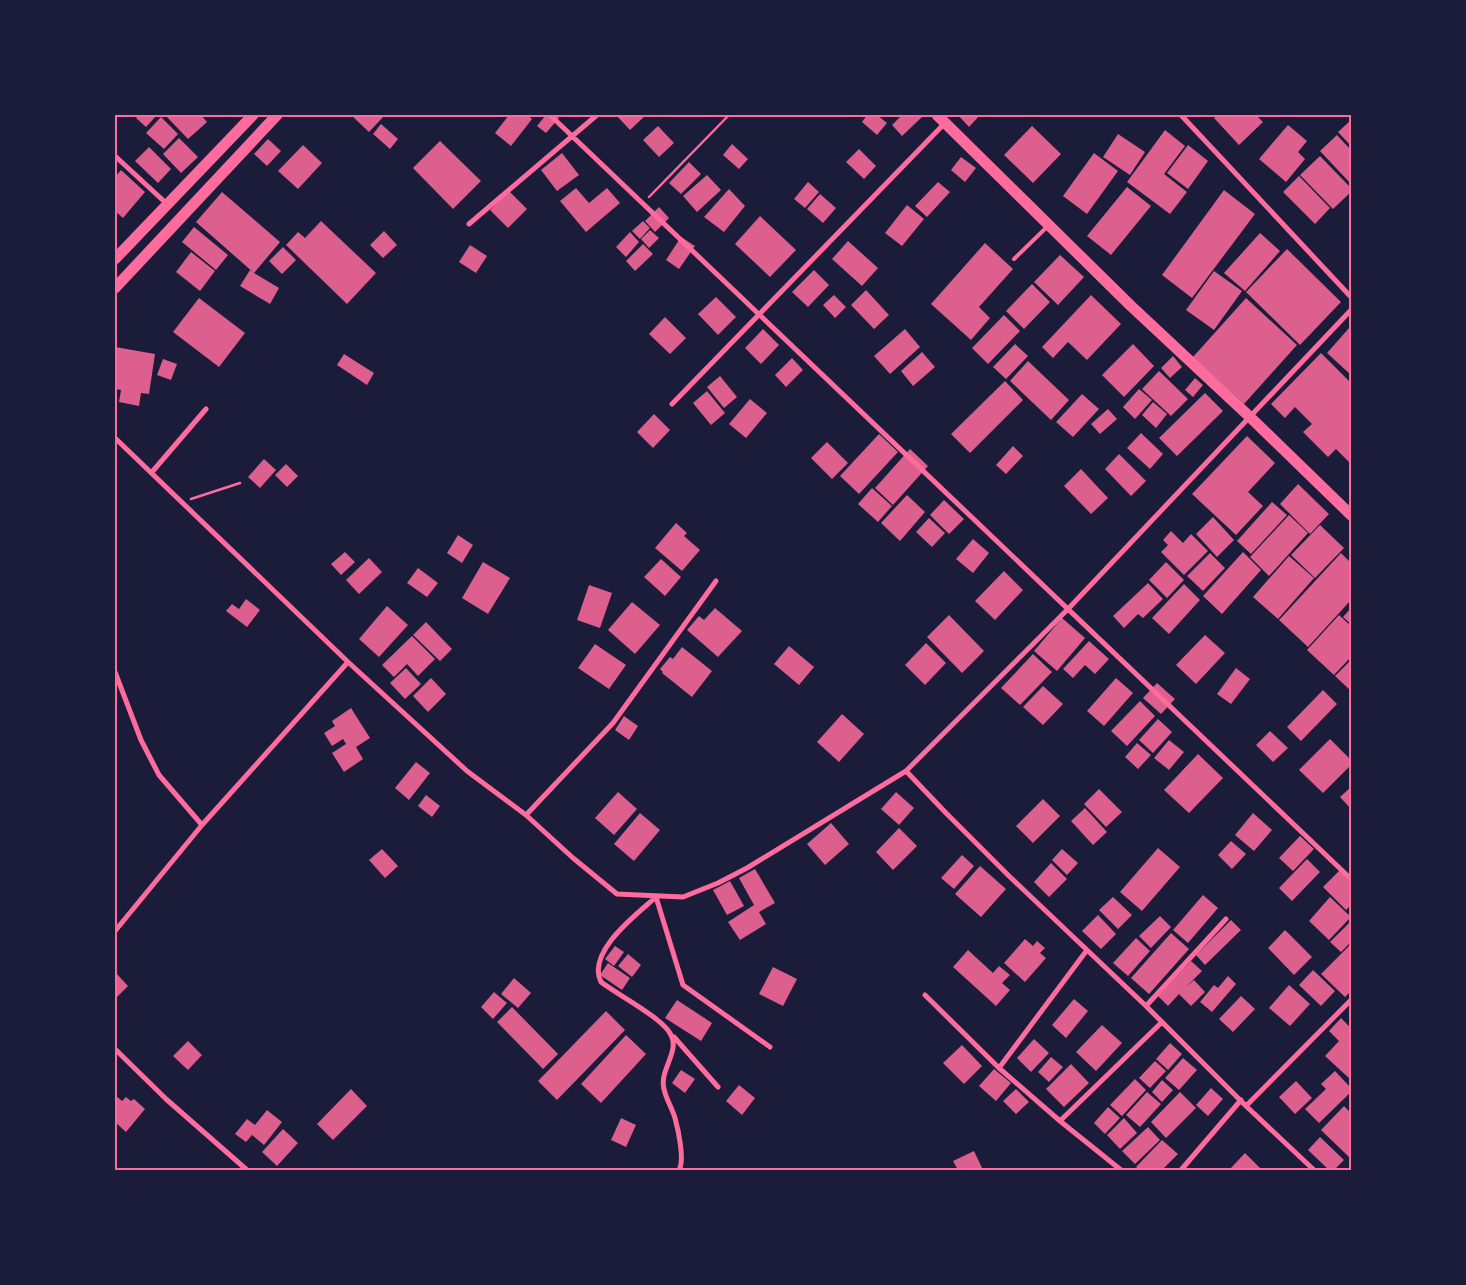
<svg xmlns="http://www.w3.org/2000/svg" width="1466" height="1285" font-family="'Public Sans',sans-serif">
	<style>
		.building { fill: #dd5f8e }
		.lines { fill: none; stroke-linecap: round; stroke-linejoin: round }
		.path { stroke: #ff6b9d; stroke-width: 2.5 }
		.service { stroke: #ff6b9d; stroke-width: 4 }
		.minor { stroke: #ff6b9d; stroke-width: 5 }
		.trunk { stroke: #ff6b9d; stroke-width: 11 }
		.neatline { fill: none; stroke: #ff6b9d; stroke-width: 2 }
	</style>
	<rect width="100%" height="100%" fill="#1b1b3a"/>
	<path class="building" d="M139,115H157L146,127L136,118Z
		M165,115H201L207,122L188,139Z
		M351,115H385L369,132Z
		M509,115H527L532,119L511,146L495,133Z
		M546,115H555L559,118L546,133L537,126Z
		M616,115H646L630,130Z
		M867,115H877L887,123L877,135L862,122Z
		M902,115H919L922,117L902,136L892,125Z
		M958,115H980L969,127Z
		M1218,115H1256L1263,122L1239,145L1214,118Z
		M161,117L178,134L164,149L146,133Z
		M1351,120V146L1338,132Z
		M381,124L398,139L390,149L373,134Z
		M1288,125L1307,141L1298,152L1305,159L1286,182L1259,159Z
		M658,126L674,143L659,157L643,140Z
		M1032,126L1061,154L1033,183L1004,155Z
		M1165,130L1185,146L1164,174L1187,192L1170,214L1127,182Z
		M1118,134L1145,152L1130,175L1103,157Z
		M1337,135L1351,150V184L1320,151Z
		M179,138L198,157L181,173L163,154Z
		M268,139L281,151L267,166L254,154Z
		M440,141L481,181L453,209L413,168Z
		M732,144L748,159L739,169L723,155Z
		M303,145L322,163L298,189L278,171Z
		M1188,145L1208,161L1188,189L1167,173Z
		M149,147L171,169L158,183L135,161Z
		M859,149L876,166L864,179L846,162Z
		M562,153L579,175L557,191L541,170Z
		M1094,153L1118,171L1087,214L1063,196Z
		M1320,156L1351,188V192L1333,209L1300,175Z
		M961,157L976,168L965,182L951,170Z
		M689,162L701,174L681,194L669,183Z
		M121,170L145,192L123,218L115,211V177Z
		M707,175L721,190L697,212L683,196Z
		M1299,176L1330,208L1315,224L1283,192Z
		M808,182L819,192L805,208L794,199Z
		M938,182L950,192L927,217L915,206Z
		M1127,187L1151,206L1111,255L1087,236Z
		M576,188L589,203L607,188L620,203L586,232L560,201Z
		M729,189L745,206L724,232L704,217Z
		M1224,190L1255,214L1192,298L1162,275Z
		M509,191L527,209L508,228L490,210Z
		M222,192L280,242L254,273L279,288L270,304L240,286L250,270L254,273L196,222Z
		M820,194L836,208L823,223L807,209Z
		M907,205L924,219L902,246L885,233Z
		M659,207L669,218L655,232L645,221Z
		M760,216L796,250L770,277L735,244Z
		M321,221L376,273L347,304L286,245L298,232L305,238Z
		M643,221L650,228L640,239L632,231Z
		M194,227L228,255L216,270L182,242Z
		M650,230L659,238L649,248L641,239Z
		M384,231L397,245L383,258L370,245Z
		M630,232L639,242L626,257L616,247Z
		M1260,233L1280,251L1245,291L1224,273Z
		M681,237L695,246L679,269L666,260Z
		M848,241L878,268L862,286L832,259Z
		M985,243L1013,269L979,307L990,318L971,340L931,304Z
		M643,244L653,254L635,271L626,261Z
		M470,245L487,256L476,273L459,262Z
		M283,247L296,260L282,274L269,261Z
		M1287,249L1341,302L1300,345L1246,292Z
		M191,252L215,271L200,291L176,272Z
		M1060,255L1084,277L1058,305L1034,282Z
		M814,270L829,285L808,307L792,292Z
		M1214,271L1242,291L1214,330L1186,310Z
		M1032,284L1050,302L1024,329L1006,311Z
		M866,290L889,315L874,329L851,305Z
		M834,295L846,307L835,318L823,305Z
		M1091,295L1121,324L1087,360L1068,342L1053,358L1042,347Z
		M716,297L736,317L718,335L698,314Z
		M199,298L245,333L219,367L173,332Z
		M1246,298L1297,345L1244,404L1193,357Z
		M1004,315L1020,331L988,364L972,348Z
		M665,317L686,338L670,354L649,334Z
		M1349,328L1351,330V375L1327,353Z
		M763,329L779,345L761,364L745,348Z
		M905,329L920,347L890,374L874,356Z
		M1015,344L1028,356L1006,379L993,367Z
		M1133,344L1154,366L1124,397L1102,375Z
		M115,347L155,354L149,394L141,393L139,406L119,402L121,390L115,389Z
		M922,352L935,367L913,386L901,371Z
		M1321,353L1351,383V464L1336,449L1328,457L1303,432L1312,424L1295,407L1285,418L1271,404Z
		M344,354L374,373L367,385L337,365Z
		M1173,356L1182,367L1170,378L1161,368Z
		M792,358L803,370L786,387L775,375Z
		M163,359L177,364L171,380L157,375Z
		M1028,361L1069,400L1051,420L1010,381Z
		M1159,371L1188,399L1171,416L1142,389Z
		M720,376L737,397L724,408L707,387Z
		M1195,378L1203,385L1193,397L1185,390Z
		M1005,381L1023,400L970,453L951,434Z
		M1139,389L1152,400L1135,419L1123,407Z
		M707,391L725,413L711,425L693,403Z
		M1205,393L1223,411L1177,456L1159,438Z
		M1082,394L1099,409L1073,437L1056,422Z
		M750,399L767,413L746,438L729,424Z
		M1153,402L1167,414L1156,428L1142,415Z
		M1108,409L1117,419L1100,434L1091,424Z
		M654,414L670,430L653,448L637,432Z
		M1141,433L1163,454L1150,469L1127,448Z
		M879,434L898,452L859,494L840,476Z
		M1247,436L1275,463L1248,492L1263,506L1236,535L1192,494Z
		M827,442L848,463L832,479L811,458Z
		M1013,446L1023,456L1006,474L996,465Z
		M910,449L928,466L893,505L875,488Z
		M1119,454L1146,481L1131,496L1105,469Z
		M264,459L276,470L260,488L248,477Z
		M286,464L298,476L287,487L275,475Z
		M1081,469L1108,498L1091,514L1064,486Z
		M1298,484L1329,514L1310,534L1280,504Z
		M872,488L892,506L878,522L858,504Z
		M907,495L925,512L900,541L881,523Z
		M944,500L964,519L949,534L930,515Z
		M1272,502L1287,515L1251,554L1237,541Z
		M1289,515L1308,533L1269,576L1250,557Z
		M1213,517L1234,540L1217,557L1196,534Z
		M929,518L945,533L932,547L916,532Z
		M676,523L687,533L684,536L700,550L682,571L655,548Z
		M1320,525L1344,548L1315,578L1291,555Z
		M1171,531L1183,543L1191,534L1208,551L1184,575L1161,552L1168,545L1163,540Z
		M458,535L473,545L462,563L447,553Z
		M973,539L989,553L973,573L956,559Z
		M345,552L355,562L341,575L331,564Z
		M1243,552L1261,570L1222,614L1203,596Z
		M1210,553L1225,568L1203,591L1187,576Z
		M1341,553L1351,563V600L1308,647L1279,620Z
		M1289,556L1314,578L1278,619L1253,597Z
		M369,558L382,572L359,594L346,580Z
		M661,559L681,577L665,596L644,577Z
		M483,562L510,578L488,614L462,598Z
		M1166,562L1184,580L1167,598L1149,580Z
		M418,568L438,583L427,597L407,583Z
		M1004,571L1023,590L995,620L975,601Z
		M1148,583L1163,599L1143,618L1138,614L1124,628L1113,616Z
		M1184,584L1200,600L1169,634L1152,618Z
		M589,585L612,593L600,628L577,620Z
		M246,599L260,610L247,627L226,611L232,604L239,609Z
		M632,602L660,625L635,654L608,630Z
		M387,606L408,625L379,657L359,639Z
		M715,608L742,631L718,657L687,630L699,616L704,620Z
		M1351,608V624L1343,617Z
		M949,615L984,651L962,673L927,637Z
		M1339,615L1351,626V657L1334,675L1307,650Z
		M1062,618L1085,638L1057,671L1034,651Z
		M426,622L452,649L440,661L413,635Z
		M1205,635L1225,653L1196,684L1176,665Z
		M412,636L435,659L418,676L407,664L394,677L382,665Z
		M1089,641L1109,659L1095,674L1085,665L1073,678L1063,669Z
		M926,643L946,663L925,685L905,665Z
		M595,644L626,665L609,689L578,668Z
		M789,646L814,667L799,685L774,664Z
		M682,647L712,671L692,697L662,673L663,672L660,669L670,657L673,659Z
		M1033,654L1052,672L1020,705L1001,688Z
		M1351,660V691L1335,676Z
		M406,668L421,684L405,699L390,683Z
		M1236,668L1250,679L1231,704L1217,694Z
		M431,678L446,694L428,712L413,696Z
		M1116,678L1133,693L1104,726L1087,711Z
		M1157,683L1175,699L1161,714L1143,698Z
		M1043,686L1063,704L1043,725L1023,707Z
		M1323,690L1337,704L1301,741L1287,727Z
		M1140,701L1155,716L1127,746L1111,731Z
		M351,708L370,738L356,747L363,759L344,772L332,753L346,744L343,739L332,746L324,733L335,726L332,721Z
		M842,714L864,734L839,762L817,742Z
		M624,716L638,726L629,740L615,730Z
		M1158,719L1172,732L1153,753L1139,740Z
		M1270,731L1288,748L1273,762L1256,745Z
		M1330,739L1351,760V765L1323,793L1299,770Z
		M1169,740L1184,752L1169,770L1154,758Z
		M1137,743L1151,755L1138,769L1125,757Z
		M1198,754L1223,778L1189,813L1164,790Z
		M416,762L430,773L409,800L395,788Z
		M1351,787V809L1340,797Z
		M1099,789L1122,812L1106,827L1084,804Z
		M618,792L637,809L614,835L595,818Z
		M896,792L914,808L899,825L881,809Z
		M426,795L440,806L432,817L418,806Z
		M1043,799L1060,816L1033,843L1016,826Z
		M1085,808L1107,832L1093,845L1071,821Z
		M640,813L660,830L634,861L614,844Z
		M1253,813L1272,830L1254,851L1235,835Z
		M831,823L849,844L825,865L807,844Z
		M899,828L917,846L893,870L876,852Z
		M1300,836L1314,849L1293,871L1279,858Z
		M1231,841L1246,854L1232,869L1218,855Z
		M1158,848L1180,867L1142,911L1120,892Z
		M382,849L398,866L385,878L369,860Z
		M1062,849L1078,863L1067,875L1052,860Z
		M962,855L974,866L954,889L941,878Z
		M1307,859L1320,872L1292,901L1279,888Z
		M1051,863L1067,879L1049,897L1034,882Z
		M980,866L1006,889L981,917L955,894Z
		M1342,868L1351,877V905L1346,910L1323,887Z
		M755,869L775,903L759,912L766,924L740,940L728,922L754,905L739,878Z
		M730,881L744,906L727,915L713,890Z
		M1203,895L1218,908L1188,943L1173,930Z
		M1113,897L1132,915L1118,929L1099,910Z
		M1330,897L1351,917L1329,940L1309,921Z
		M1098,915L1116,934L1101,949L1082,931Z
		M1160,916L1171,927L1151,948L1139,936Z
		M1231,920L1241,930L1205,965L1196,955Z
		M1351,921V942L1341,952L1330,942Z
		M1285,930L1312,957L1294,975L1268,948Z
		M1171,933L1189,949L1149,994L1131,978Z
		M1136,938L1150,951L1128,976L1113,963Z
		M1025,939L1033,946L1037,941L1045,948L1040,953L1046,958L1025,982L1004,963Z
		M1351,944V991L1345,997L1321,974Z
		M615,946L624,952L614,966L605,959Z
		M968,950L993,973L999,966L1010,975L1002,983L1010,990L996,1006L953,967Z
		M628,954L641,965L632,977L618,966Z
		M1191,961L1202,971L1186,987L1194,980L1205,992L1191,1006L1179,994L1168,1006L1158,996Z
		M608,963L630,978L622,990L600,975Z
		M773,967L797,979L783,1006L759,994Z
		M1313,970L1335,991L1321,1006L1299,985Z
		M115,972L128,986L115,999Z
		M1228,976L1236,984L1212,1012L1200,1002L1214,985L1218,988Z
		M514,978L531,993L518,1008L501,994Z
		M1289,985L1310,1004L1290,1026L1269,1008Z
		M494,992L507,1003L493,1019L481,1007Z
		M1241,996L1255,1009L1233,1032L1219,1019Z
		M1074,999L1088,1011L1066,1038L1052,1025Z
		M677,1000L712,1023L701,1041L665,1018Z
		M512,1007L558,1054L543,1069L497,1022Z
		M606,1011L625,1030L557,1100L538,1081Z
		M1341,1018L1351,1028V1080L1325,1056L1339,1041L1329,1031Z
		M1102,1025L1122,1043L1096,1071L1076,1052Z
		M626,1035L646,1054L601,1103L581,1084Z
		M1034,1039L1049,1053L1031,1072L1017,1058Z
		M188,1041L202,1055L188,1070L173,1056Z
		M1170,1043L1182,1054L1168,1070L1156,1059Z
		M962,1045L982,1066L964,1084L943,1063Z
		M1051,1057L1063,1067L1049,1082L1038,1072Z
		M1183,1058L1197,1070L1179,1090L1165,1078Z
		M1155,1061L1166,1071L1150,1088L1139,1078Z
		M1071,1064L1089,1083L1064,1107L1046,1089Z
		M994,1069L1011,1083L996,1101L979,1086Z
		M681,1070L695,1079L685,1093L672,1083Z
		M1335,1071L1351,1088V1092L1319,1123L1305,1109L1326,1089L1321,1084Z
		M1135,1079L1146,1090L1122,1116L1110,1105Z
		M1162,1080L1173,1090L1162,1102L1152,1092Z
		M1296,1081L1312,1098L1295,1114L1279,1097Z
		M739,1085L755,1098L742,1115L726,1101Z
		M1211,1088L1223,1099L1208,1116L1196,1105Z
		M351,1089L367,1106L333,1140L317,1124Z
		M1016,1089L1029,1102L1016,1114L1003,1101Z
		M1147,1092L1161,1104L1140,1127L1126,1115Z
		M1180,1092L1196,1108L1166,1138L1151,1122Z
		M116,1096L122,1101L126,1097L131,1101L134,1099L145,1109L126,1132L115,1122V1098Z
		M1344,1106L1351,1113V1155L1349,1157L1321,1130Z
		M1108,1107L1120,1118L1105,1134L1094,1123Z
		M267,1110L282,1122L264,1145L252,1135L246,1142L235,1134L247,1119L255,1125Z
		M621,1118L636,1125L626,1147L611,1140Z
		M1124,1118L1137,1133L1120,1149L1107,1135Z
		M1148,1127L1160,1140L1135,1164L1122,1151Z
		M283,1129L298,1143L277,1166L262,1152Z
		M1320,1137L1344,1160L1334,1170H1329L1308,1150Z
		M1162,1140L1178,1154L1162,1170H1140L1136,1167Z
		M974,1151L983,1170H958L953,1161Z
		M1245,1153L1260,1168L1258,1170H1229Z"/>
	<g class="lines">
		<path class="path" d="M649,197L729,115
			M191,499L240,483"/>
		<path class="service" d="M1014,259L1048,226"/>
		<path class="minor" d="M550,115L1351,879
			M1181,115L1351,297
			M115,156L167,204
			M469,224L597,115
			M672,404L945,123
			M115,438L348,662L467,771L526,815L573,858L617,894L683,897L718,883L747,868L906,771L1068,609L1351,310
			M152,472L206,409
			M115,672L141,740L159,775L202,825
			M906,771L946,813L1009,876L1146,1006L1246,1106L1314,1170
			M526,815L613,723L716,581
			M656,897C637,914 586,952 601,982C618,995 663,1018 671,1035C680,1052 659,1070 664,1089C666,1099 672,1108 675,1118C678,1129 685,1160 679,1170
			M656,897L683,985L770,1047
			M115,931L202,825L348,662
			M1087,950L999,1068L1060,1121L1121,1170
			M925,995L999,1068
			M1146,1006L1226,919
			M674,1037L718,1087
			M115,1049L166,1099L247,1170
			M1246,1106L1351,1000
			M1060,1121L1162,1022
			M1181,1170L1241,1100"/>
		<path class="trunk" d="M937,115L1131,306L1251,418L1351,515
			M115,259L253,115
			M115,288L277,115"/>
	</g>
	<rect width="1466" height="1285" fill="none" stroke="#1b1b3a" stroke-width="232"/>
	<rect x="116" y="116" width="1234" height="1053" class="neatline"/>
</svg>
